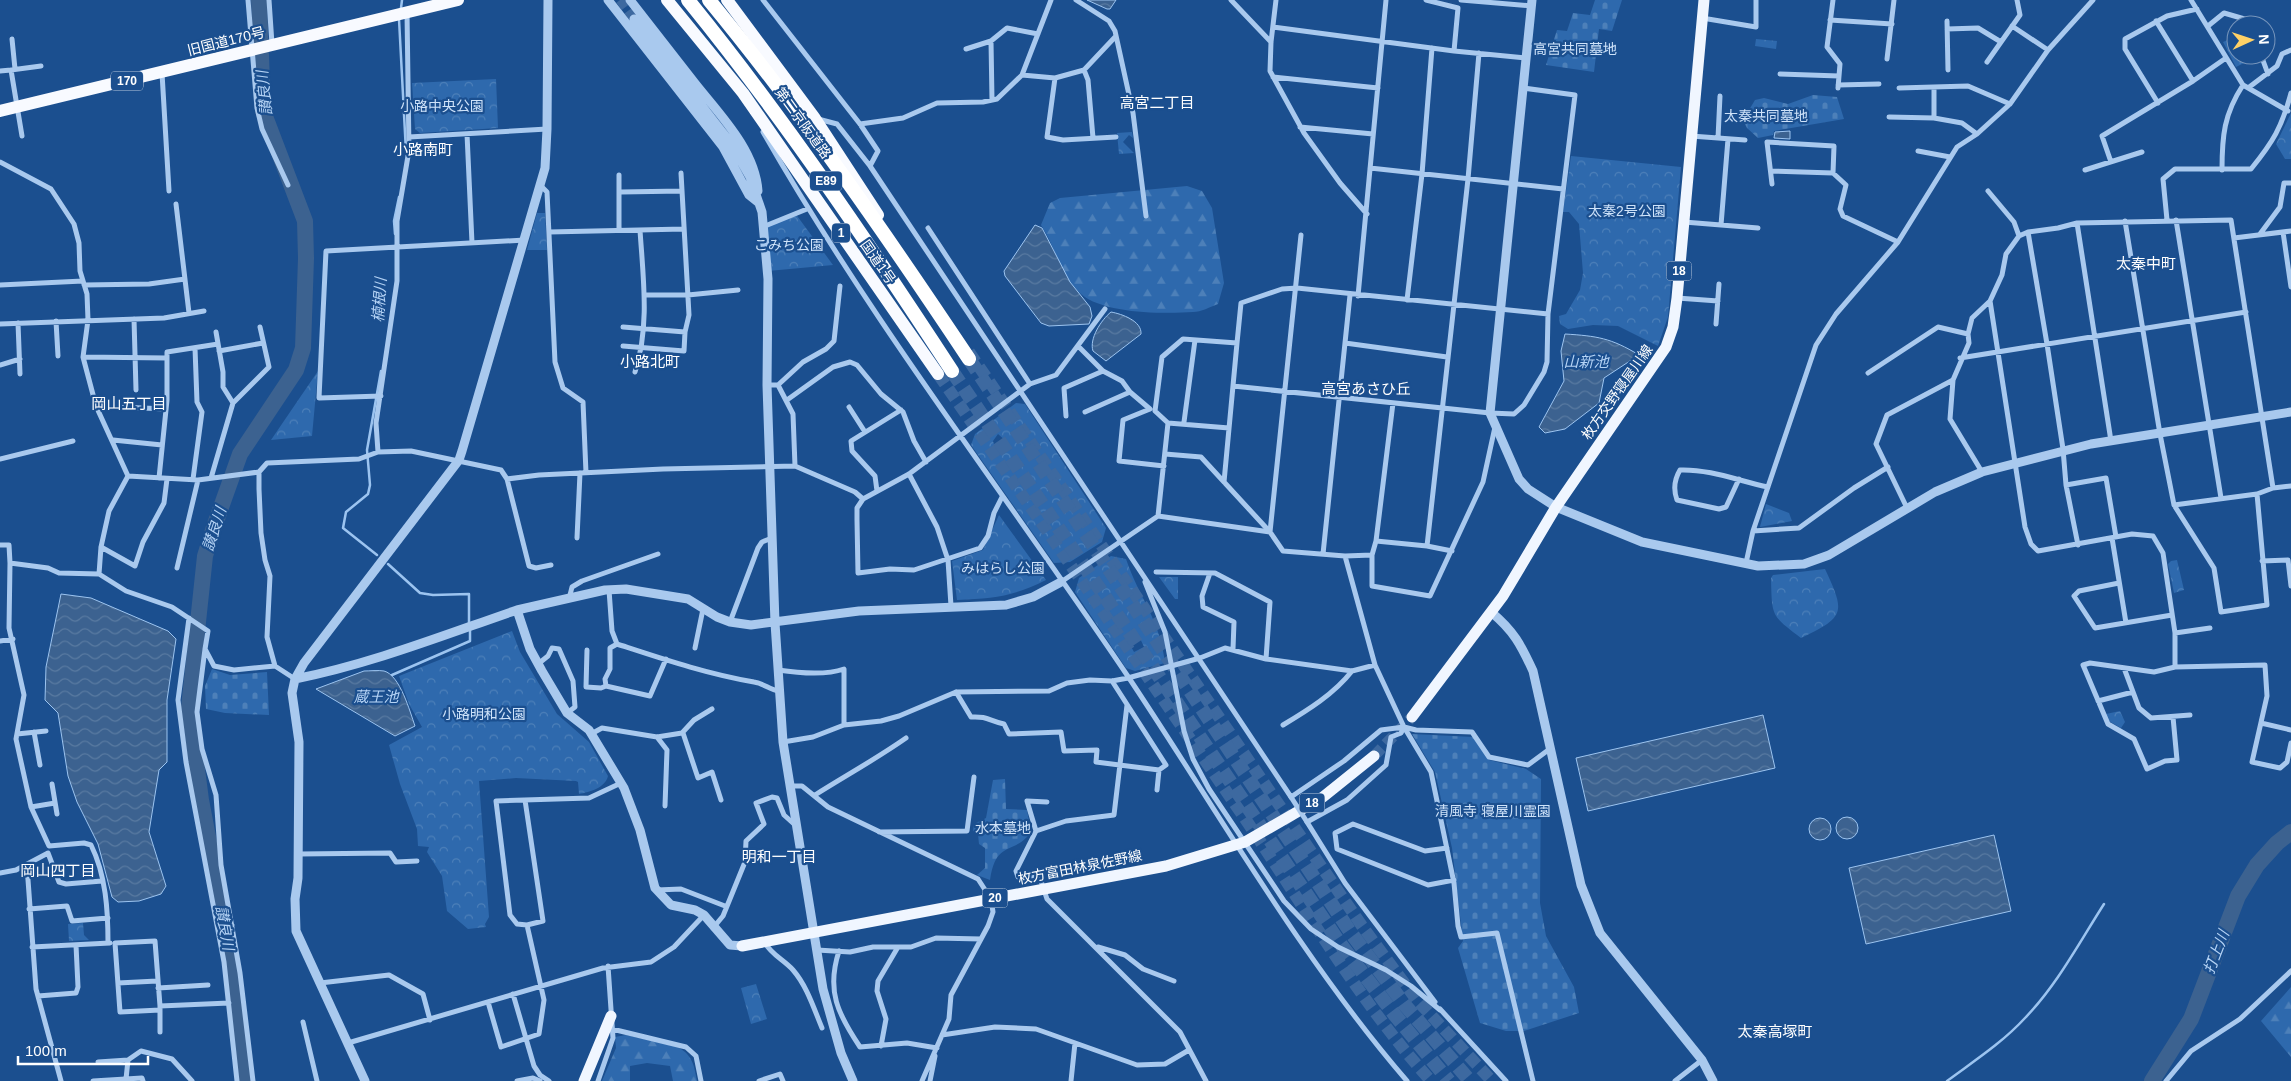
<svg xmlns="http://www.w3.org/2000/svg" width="2291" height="1081" font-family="Helvetica,'Noto Sans JP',sans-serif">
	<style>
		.forest { fill: url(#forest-firs) }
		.cemetery { fill: url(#cemetery-stones) }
		.park { fill: url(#park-crowns); fill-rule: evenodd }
		.water { fill: url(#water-waves); stroke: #9cc4f0 }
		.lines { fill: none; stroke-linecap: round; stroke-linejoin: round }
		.stream { stroke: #9cc4f0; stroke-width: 2.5 }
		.river { stroke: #3c6290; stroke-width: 16 }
		.tertiary-tunnel { stroke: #3d69a0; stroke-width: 9; stroke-dasharray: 9 4.5; stroke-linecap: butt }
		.primary-tunnel { stroke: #3d69a0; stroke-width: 11; stroke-dasharray: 11 5.5; stroke-linecap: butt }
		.trunk-tunnel { stroke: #3d69a0; stroke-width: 12; stroke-dasharray: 12 6; stroke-linecap: butt }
		.motorway-tunnel { stroke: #3d69a0; stroke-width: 14; stroke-dasharray: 14 7; stroke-linecap: butt }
		.minor { stroke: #a9c9ee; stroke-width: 5 }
		.tertiary { stroke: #a9c9ee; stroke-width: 9 }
		.primary { stroke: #f0f6ff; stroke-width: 11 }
		.trunk { stroke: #f8faff; stroke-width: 12 }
		.motorway { stroke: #fff; stroke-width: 14 }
		.minor-bridge { stroke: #a9c9ee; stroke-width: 5 }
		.labels { text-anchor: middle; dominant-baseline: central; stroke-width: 4.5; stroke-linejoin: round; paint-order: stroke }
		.shield { fill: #1b4f8f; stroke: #bbcadd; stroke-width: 1 }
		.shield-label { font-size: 12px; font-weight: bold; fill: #fff }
		.street-label { font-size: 14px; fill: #fff; stroke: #1b4f8f }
		.park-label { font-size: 14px; fill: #cfe3fa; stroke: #1b4f8f }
		.water-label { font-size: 15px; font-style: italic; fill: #b5d3f5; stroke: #1b4f8f }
		.neighbourhood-label { font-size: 15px; fill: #fff; stroke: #1b4f8f }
	</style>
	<defs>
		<pattern id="forest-firs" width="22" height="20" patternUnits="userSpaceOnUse" patternTransform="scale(1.25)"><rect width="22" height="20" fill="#2e69ad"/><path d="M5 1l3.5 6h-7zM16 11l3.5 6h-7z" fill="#4d80b9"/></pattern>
		<pattern id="cemetery-stones" width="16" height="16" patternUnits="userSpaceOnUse" patternTransform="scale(1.25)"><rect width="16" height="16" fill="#2e69ad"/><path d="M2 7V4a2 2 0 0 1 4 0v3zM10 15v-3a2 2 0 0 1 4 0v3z" fill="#4d80b9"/></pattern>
		<pattern id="park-crowns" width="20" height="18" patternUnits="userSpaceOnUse" patternTransform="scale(1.25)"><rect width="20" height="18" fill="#2e69ad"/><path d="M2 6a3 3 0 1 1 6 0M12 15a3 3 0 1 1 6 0" fill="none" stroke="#4d80b9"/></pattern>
		<pattern id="water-waves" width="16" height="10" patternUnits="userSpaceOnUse" patternTransform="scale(1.25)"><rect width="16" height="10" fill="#3c6290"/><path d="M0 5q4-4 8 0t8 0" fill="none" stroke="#597aa1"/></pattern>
	</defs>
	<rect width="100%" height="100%" fill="#1b4f8f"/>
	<path class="forest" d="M1187,186L1202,191L1212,208L1224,283L1218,304C1210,307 1201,312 1193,312C1164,314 1104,314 1081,294C1061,277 1055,246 1041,225L1050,203L1060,198Z
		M2291,987V1057L2261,1021Z
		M626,1035L678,1047C693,1056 694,1065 697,1081H673L670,1066L647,1063L630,1066V1081H602L616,1048L615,1037Z"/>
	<path class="cemetery" d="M1595,0H1622L1612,31L1599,29L1594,72L1546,65L1557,30L1567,31L1573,13L1590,15Z
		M1813,95L1837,97L1844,119L1774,131L1773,135L1758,138L1747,128L1743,120L1755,100L1764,98L1788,104Z
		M212,669L230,675L267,672L269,715L225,713L206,709L205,686Z
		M1412,734L1473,737L1489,760L1526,769L1541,779L1540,903L1546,936L1574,987L1579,1013L1524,1031H1506L1480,1023L1458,948L1463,941L1452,848L1435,772Z
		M1005,779L1006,809L1027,810L1031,832C1014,856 996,839 990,880L977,875L985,868V848L979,844L978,834L973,831L974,824L986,818L993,780Z"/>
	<path class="park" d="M2235,37L2236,55H2243L2246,62L2236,67L2223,42Z
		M1756,39L1777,41L1776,49L1755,46Z
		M496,79L498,128L420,133L415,129L412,83Z
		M2291,113V159H2285L2276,144Z
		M1132,132L1133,138L1129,135L1123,142L1134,153L1119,154L1117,133Z
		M1571,156L1681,167L1668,317L1658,346L1618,326L1593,325L1568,329L1560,324L1559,316L1566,314L1580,290L1583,273L1579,224L1569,212H1563Z
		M537,213H545L547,250H527Z
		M795,213L833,265L768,271L765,226Z
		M318,371L312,436L271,440Z
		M1016,403L1025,404L1106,528L1102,542L1070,562L1054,563L971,445L975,434ZM998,434L1007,442L998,451L995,448L993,441Z
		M1766,504L1789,513L1792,521L1760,527Z
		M999,515L1046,580C1012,597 994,598 957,600L952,561L983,550Z
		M1111,556L1126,559C1139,598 1160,619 1165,663L1135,671L1126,668L1075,592L1079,578ZM1139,636L1144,647L1134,652L1128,641Z
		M2177,560L2184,590L2174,593L2168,564L2171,561Z
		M1825,569C1845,612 1846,617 1801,638C1771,615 1772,617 1771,578L1773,575Z
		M1159,577H1178V599H1175Z
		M512,631L520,652L557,714L589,742L608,776C605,788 590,792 579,794L578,782L576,781L516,778L479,781L489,917L485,924L486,927L468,929L447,911L442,876L427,852L429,847L418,846L417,829L400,784L389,745L422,727L409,704L399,676Z
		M2120,711L2125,722L2121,728L2107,720L2106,714Z
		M83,923L84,935L89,940L69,941L68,924Z
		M756,984L767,1019L751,1024L741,988Z"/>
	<path class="water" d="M1087,0H1116L1110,9H1107Z
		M1790,131V139L1774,138L1775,132Z
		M1035,225L1042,228L1070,282L1090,307L1092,316L1089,324L1049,326L1041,323L1005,276L1004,271Z
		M1111,312C1122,314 1142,321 1141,334L1106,361L1093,351C1089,339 1101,320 1111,312Z
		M1565,334C1597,336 1611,338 1639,355L1604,378L1599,403L1565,429L1545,433L1539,427L1564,381L1561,351Z
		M61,594L91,598L168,631L176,639L167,700V762L159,770L149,832L166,886L161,894L139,901L118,902L112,897L98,844L77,802L68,776L58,713L45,700L46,667Z
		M364,671C370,671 378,670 384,671C400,675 410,712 415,726L395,736L316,689Z
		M1763,715L1775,768L1588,811L1576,758Z
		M1836 828a11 11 0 1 1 22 0a11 11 0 1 1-22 0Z
		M1809 829a11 11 0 1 1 22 0a11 11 0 1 1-22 0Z
		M1994,835L2011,911L1866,944L1849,868Z"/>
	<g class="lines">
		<path class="stream" d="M401,8L402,0
			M399,19L406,152
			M395,234L394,221L399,197
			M377,555L343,528L346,512L368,494L370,485L367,450L381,371
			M388,564L420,593L433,595L469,594V624
			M392,675L470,641V630
			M1947,1081C1974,1061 2002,1043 2025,1018C2057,985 2079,943 2104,904"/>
		<path class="river" d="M244,1081L230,952L201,800L189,707L205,556L214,527L240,454L296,370L303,348L306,258L305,221L263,111L259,0
			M2152,1081L2191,1019L2238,896L2257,865L2277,843L2291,832"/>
		<path class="tertiary-tunnel" d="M620,0L634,19"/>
		<path class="primary-tunnel" d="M1374,756L1412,717"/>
		<path class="trunk-tunnel" d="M969,352L1362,926L1416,999L1492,1081
			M938,374C1042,523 1145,673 1248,823C1307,911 1360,1002 1431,1081"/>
		<path class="motorway-tunnel" d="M969,359L1351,933L1404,1004L1470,1081
			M952,371L1339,942L1394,1014L1449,1081"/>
		<path class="minor" d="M248,0L257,108L262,129L288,185
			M269,0L272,44
			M763,0L860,124L878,151L870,166
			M1076,0L1109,21L1115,31L1133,113L1146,216
			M1231,0L1271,42
			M1276,0L1271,42L1270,71L1304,133L1340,183L1367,214
			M1426,0L1458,8L1454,51L1526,58
			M1461,0L1532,6
			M1833,0L1827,47L1840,64L1838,88
			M2191,0L2243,85L2288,111
			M1702,18L1756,27V0
			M1830,20L1892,24
			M1947,21L1948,70
			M2156,21L2193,81
			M2012,26L2048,50
			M2208,26L2224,13L2248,20L2250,25
			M1273,27L1454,51
			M1947,29L1978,28L2001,42
			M12,39L15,69
			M991,41L992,100
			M966,49L991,41L1007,28L1038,34
			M2261,55L2268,74
			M1887,59L1894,0
			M1987,62L2020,15L2017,0
			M1084,70L1088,80L1093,138
			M0,71L11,70
			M162,73L169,191
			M1780,74L1839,76
			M1022,75L1055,78L1084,70L1116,36
			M1273,77L1378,88
			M1055,78L1047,137L1063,140L1116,137
			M1838,85L1879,84
			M1899,88L1968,86L2010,104
			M2248,88L2277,66L2282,54L2291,50
			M2158,103L2125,49V39L2167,16L2197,9
			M1889,117L1934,118L1962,123L1977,134
			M1934,118V87
			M818,119L837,124L870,166L1291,797L1344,761L1381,730L1404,727
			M860,124L903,118L937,103L983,102L997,99L1022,75L1051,0
			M1300,127L1373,134
			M763,132C872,323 1007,496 1129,678C1219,813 1301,958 1407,1081
			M467,134L472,243
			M22,136L11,70L41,66
			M1691,136L1745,140
			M409,137L547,129
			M1718,138L1720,96
			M1918,151L1950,157
			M0,162L51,189L74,224L79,243L80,271L87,294L88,320L83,357L96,406L128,476L109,511L101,547L99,574L126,591L172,607L208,631L205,649L214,666L234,670L275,666L295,679
			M2111,162L2102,136L2193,81L2226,58
			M1370,168L1563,189
			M2085,170L2142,152
			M2222,170C2222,136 2224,114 2243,85
			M1772,171L1833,173L1846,185L1840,209L1843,216L1898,242
			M1772,184L1767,142L1834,146L1833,173
			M540,185L547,192L555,362L563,388L583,402L586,473
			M1988,191L2014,222L2019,236
			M621,192L682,191
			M176,204L189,313
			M2167,220L2163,179L2175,169H2251C2273,142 2282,127 2291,93
			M2176,220L2221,498
			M2125,221L2160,434L2174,505L2214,568L2221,612L2267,605L2257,494L2174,505
			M1684,222L1758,228
			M2077,223L2111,441
			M1721,225L1728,139
			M765,226L807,209
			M928,228L1030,384
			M619,230V175
			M549,232L684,229
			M2028,232L2047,344L2063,449L2066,485L2078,545
			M2283,232L2291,287
			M2260,234L2280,207L2284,183H2291
			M2234,238L2291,231
			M0,285L83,281
			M84,285L149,284L185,279
			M645,295H688L738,290
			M1358,296L1386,0
			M1677,298L1718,301
			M1407,300L1422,174L1432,48
			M1990,301L2025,527L2031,544L2038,551L2132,534L2153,536L2163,553L2175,633V667L2265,665L2267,696L2252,762L2280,768L2287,762L2291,743
			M134,319L136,390
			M56,321L58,356
			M18,323L20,374
			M0,324L164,318L204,311
			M1716,324L1719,284
			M623,327L685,332
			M1345,343L1447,357
			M623,346L684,351L685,332L689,315L681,173
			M1079,347L1103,371L1122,381L1130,392L1150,409
			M219,351L263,343
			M83,357L167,358
			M1960,358L2246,312
			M0,365L20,359
			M635,372C650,326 643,277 640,230
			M1868,373L1938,327L1968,334
			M767,385H778L793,414L795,466
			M778,385L803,362L826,349L834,341L840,286
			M1233,386L1490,413L1514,414L1524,405L1544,372L1547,362L1548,314L1575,95L1523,88
			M381,396L319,398L326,251L525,240
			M787,400L833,367L850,362L857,365L881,394L903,412L914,441L926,462
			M233,403L269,367L260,327
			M96,406L166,409
			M849,407L865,432
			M1150,409L1123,420L1119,461L1164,466
			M1085,412L1130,392
			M1066,416L1064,388L1103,371
			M1184,422L1195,340
			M1168,423L1229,428
			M113,440L162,445
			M378,452L376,423L397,281V221L409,150L407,13
			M1165,454L1201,457L1270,532
			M0,459L73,441
			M1982,472L1950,419L1953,380L1969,343L1968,334L1972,318L1990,301L2002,275L2006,254L2019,236L2028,232L2058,228L2077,223L2231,220L2273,488
			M909,474L937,527L948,560L951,606
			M128,476L198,480L259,472
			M159,478L167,400V352L218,344
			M211,478L233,403L223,387V372L216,332
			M193,479L202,412L197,402L195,348
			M507,479L529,566L536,568L551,565
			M1739,479L1726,507L1719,509L1677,500C1673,489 1674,480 1680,470C1710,469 1739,481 1768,487
			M1224,482L1237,343
			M2066,485L2106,478L2116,537
			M877,491L875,476L852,451L851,441L901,410
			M2257,494L2273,488L2291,486
			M1002,497L994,513L988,536L980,548L914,570L890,569L858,573L857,520V508L863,499L909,474L1030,384L1056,375L1105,309
			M1907,508L1876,444L1887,415L1953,380
			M1158,516L1168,423L1155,411L1162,357L1183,339L1237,343L1241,303L1282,289L1297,288L1548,314
			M1753,531L1799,528L1854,488L1888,467
			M1270,532L1301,235
			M577,538L580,473
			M2112,538L2126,623
			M1376,541L1393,403
			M0,545H9L10,563
			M1427,546L1452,551
			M101,547L135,566L143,542L164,503L167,479
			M1323,554L1350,295
			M1372,555V586L1430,596L1483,482L1495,427
			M1345,556L1372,555L1376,541L1427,546L1468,179L1479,53
			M2262,561L2288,560L2291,586
			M1746,563L1753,531L1816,345L1836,314L1898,242L1957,147L1977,134L2010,104L2048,50L2093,0
			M177,568L198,480
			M1156,572L1215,573L1270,602L1266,659
			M1210,573L1202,596L1203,607L1234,622L1233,649
			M99,574L59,573L48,568L10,563L9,628L24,695L16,739L31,807L49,846L84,843L91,845C106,875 108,911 108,943
			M1061,582L1158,516L1270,532L1283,551L1345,556L1375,665L1404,727
			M1145,582L1165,632L1184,731L1193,759L1209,789L1284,901L1311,929L1338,947L1386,970L1411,986L1440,1010
			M2119,583L2079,591L2074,596L2095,628L2172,615
			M609,590L612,631L617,644C663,659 707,674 754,682C763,683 770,690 779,691
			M569,599L572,587L582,581L658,554
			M189,618L178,700L186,762L224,962L237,1081
			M730,622L758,548L762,542L772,538
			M2175,633L2210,628
			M0,641L13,639
			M617,644L610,648V669L605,679L606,686L650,696L666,659
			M695,648L703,609
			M205,649L197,712L202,749L216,795L221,865L240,973L253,1081
			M587,650L586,687L601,688L606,686
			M1200,658L1225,648L1266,659L1352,671L1375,665
			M538,664L548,656L552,648L559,649L573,681L575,707L567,713
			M275,666L267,637L270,576L265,560L261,533L259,489V472L267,463L359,459L378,452L411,451L501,470L507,479L539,475L663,469L795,466L855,492L863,499
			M2124,668L2139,708L2151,718L2190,715
			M778,670C798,673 824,676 844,669V725
			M1112,681L1166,765L1159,770L1157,790
			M956,692L971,717C988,716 989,721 1004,724L1009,734L1061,732L1064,751L1097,750L1096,762L1159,770
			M2098,701L2133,692
			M1127,705L1114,815L1066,821L1036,831L1016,871L1018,877L1039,875L1047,899L1180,1032L1206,1081
			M2173,717L2177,760L2165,761L2147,769L2134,739L2108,724L2083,665L2090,663L2154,672L2175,667
			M2261,723L2291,730
			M1283,725C1308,710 1334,694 1352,671
			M1404,727L1401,733L1391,737L1386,765L1347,800L1307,822L1345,883L1435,1002
			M34,732L40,765
			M683,733L698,778L712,772L721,800
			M17,734L46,731
			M591,734L602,728L657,737L682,733L694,720L712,709
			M657,737L667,750L665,806
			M783,742L813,737L844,725L881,721L899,716L956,692L1049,691L1067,683L1090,680L1112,681L1128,678
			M52,784L57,814
			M789,786H802L828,807L978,879L991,899L993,912L988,926L951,995L949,1019L922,1081
			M815,795C845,776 876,759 906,738
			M525,800L543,921L527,925L517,924L510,915L496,801L589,798L621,783
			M31,807L55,803
			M1036,831L1027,801L1047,802
			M879,832L967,831L974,777
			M1447,848L1425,851L1353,824L1335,833L1337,849L1428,885L1454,880
			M299,854L390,853L396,862L417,861
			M27,866L36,989L61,1081
			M0,873L16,870L48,853L59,882L66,884L102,881
			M657,890L681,889L725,906
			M29,909L67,906L72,921L108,918
			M218,928L232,925
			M713,928L723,916L745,862L746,841L764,824L756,803L772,797L777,798L784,815L794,824
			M765,943C772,955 784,960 793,970C807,986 814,1009 822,1028
			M32,947L110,943
			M1098,947L1125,955L1143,969L1174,981
			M817,950L850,952L873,947H911L936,938L981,939
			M839,951C826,991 838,1014 860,1047L907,1043L937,1048
			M118,983L157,981
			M320,983L389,975L423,994L430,1020
			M158,988L208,985
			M513,994L534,1066L540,1075L549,1081
			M38,996L76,993L78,987L76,945
			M488,1002L501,1047L539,1034L544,1000L527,925
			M160,1006L229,1003
			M1440,1009L1506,1081
			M160,1010L120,1012L115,943L155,941L160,1006V1032
			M303,1022L317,1081
			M612,1029L686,1047L696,1056L701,1081
			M942,1035L995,1027L1036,1029L1137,1065L1165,1064L1189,1050
			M348,1043L603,968L651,962L674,947L704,915
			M881,1046L886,1019L877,991L878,981L898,947
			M98,1062L128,1060
			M126,1079L128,1060L141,1051L172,1059L192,1081
			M93,1081L142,1078L143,1081
			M517,1081L533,1078L540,1081
			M598,1081L613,1038L608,966
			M759,1081L780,1074L783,1081
			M930,1081L935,1056
			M1071,1081L1075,1043
			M1533,1081L1497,933L1461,937L1458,926L1454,883L1431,772L1404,727L1416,730L1472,732L1489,757L1528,765L1551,748
			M1675,1081L1702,1060
			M2166,1081L2191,1051L2240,1019L2291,971"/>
		<path class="tertiary" d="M608,0L723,147L749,195L759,203
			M630,0C651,27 673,55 694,82C719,114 755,149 758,191
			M1532,0L1490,413L1519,479L1528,489L1556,507L1642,542L1758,566L1804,564L1829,555L1935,492L1982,472L2091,444L2291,412
			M634,19L730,142L750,177L762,212L768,279L767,385L775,623L783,742L823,989L841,1053L853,1081
			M1491,612C1514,631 1521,645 1533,671L1581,885L1600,933L1702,1060L1713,1081
			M295,679C371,664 444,635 517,610
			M742,946L730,945L704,915L695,910L671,905L655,888L640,830L624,788L589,730L567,713L542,671L530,649L517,610L605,590L626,589L688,599L717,617L730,622L751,625L859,611L1006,605L1033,597L1061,582
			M365,1081L296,931L295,899L298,878L299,742L292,693L295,679L304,663L459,460L462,451L545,168L547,129L548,0"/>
		<path class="primary" d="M1412,717L1503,596L1556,507L1666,347L1673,327L1677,298L1704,0
			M742,946L1166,866L1245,842L1323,797L1374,756
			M584,1081L611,1016"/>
		<path class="trunk" d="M667,0L743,93L938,374
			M727,0L814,117L878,215
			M0,111L458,0"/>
		<path class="motorway" d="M688,0C784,118 869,244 952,371
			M709,0C803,114 887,236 969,359"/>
		<path class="minor-bridge" d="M1128,678L1200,658
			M1291,797L1307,822"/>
	</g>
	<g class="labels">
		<g class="shield">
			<rect x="111" y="71.5" width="32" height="19" rx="4"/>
			<rect x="810" y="171.5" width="32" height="19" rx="4"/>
			<rect x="832" y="223.5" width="18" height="19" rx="4"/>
			<rect x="1666.5" y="261.5" width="25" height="19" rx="4"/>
			<rect x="1299.5" y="793.5" width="25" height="19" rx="4"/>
			<rect x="982.5" y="888.5" width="25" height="19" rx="4"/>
		</g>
		<g class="shield-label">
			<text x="127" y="81">170</text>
			<text x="826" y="181">E89</text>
			<text x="841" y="233">1</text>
			<text x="1679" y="271">18</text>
			<text x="1312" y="803">18</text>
			<text x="995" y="898">20</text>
		</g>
		<g class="street-label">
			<text transform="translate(226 41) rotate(-14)">旧国道170号</text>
			<text transform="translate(803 123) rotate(54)">第二京阪道路</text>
			<text transform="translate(878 262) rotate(55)">国道1号</text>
			<text transform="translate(1617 392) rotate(-55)">枚方交野寝屋川線</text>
			<text transform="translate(1080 867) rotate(-11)">枚方富田林泉佐野線</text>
		</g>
		<g class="park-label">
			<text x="1575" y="49">高宮共同墓地</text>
			<text x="442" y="106">小路中央公園</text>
			<text x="1766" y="116">太秦共同墓地</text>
			<text x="1627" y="211">太秦2号公園</text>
			<text x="789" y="245">こみち公園</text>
			<text x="1003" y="568">みはらし公園</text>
			<text x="484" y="714">小路明和公園</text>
			<text x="1493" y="811">清風寺 寝屋川霊園</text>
			<text x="1003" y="828">水本墓地</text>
		</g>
		<g class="water-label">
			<text transform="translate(264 93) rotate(-96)">讃良川</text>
			<text transform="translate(379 300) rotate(-86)">楠根川</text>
			<text x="1586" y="361">山新池</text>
			<text transform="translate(214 529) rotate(-72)">讃良川</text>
			<text x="376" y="696">蔵王池</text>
			<text transform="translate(225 928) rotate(80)">讃良川</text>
			<text transform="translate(2216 952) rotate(-69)">打上川</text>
		</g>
		<g class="neighbourhood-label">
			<text x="1157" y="102">高宮二丁目</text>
			<text x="423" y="149">小路南町</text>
			<text x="2146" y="263">太秦中町</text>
			<text x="650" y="361">小路北町</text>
			<text x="1366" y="388">高宮あさひ丘</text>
			<text x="129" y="403">岡山五丁目</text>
			<text x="779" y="856">明和一丁目</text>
			<text x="58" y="870">岡山四丁目</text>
			<text x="1775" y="1031">太秦高塚町</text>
		</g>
	</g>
	<g transform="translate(2251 40) rotate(87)"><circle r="24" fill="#1b4f8f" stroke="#7695bc"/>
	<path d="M0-4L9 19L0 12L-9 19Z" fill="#ffd166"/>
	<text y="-8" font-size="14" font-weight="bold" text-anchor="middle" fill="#ffffff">N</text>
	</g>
	<path d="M18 1056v8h130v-8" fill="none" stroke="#ffffff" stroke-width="2.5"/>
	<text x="25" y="1056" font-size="15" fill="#ffffff" stroke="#1b4f8f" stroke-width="4" paint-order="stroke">100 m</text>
</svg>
